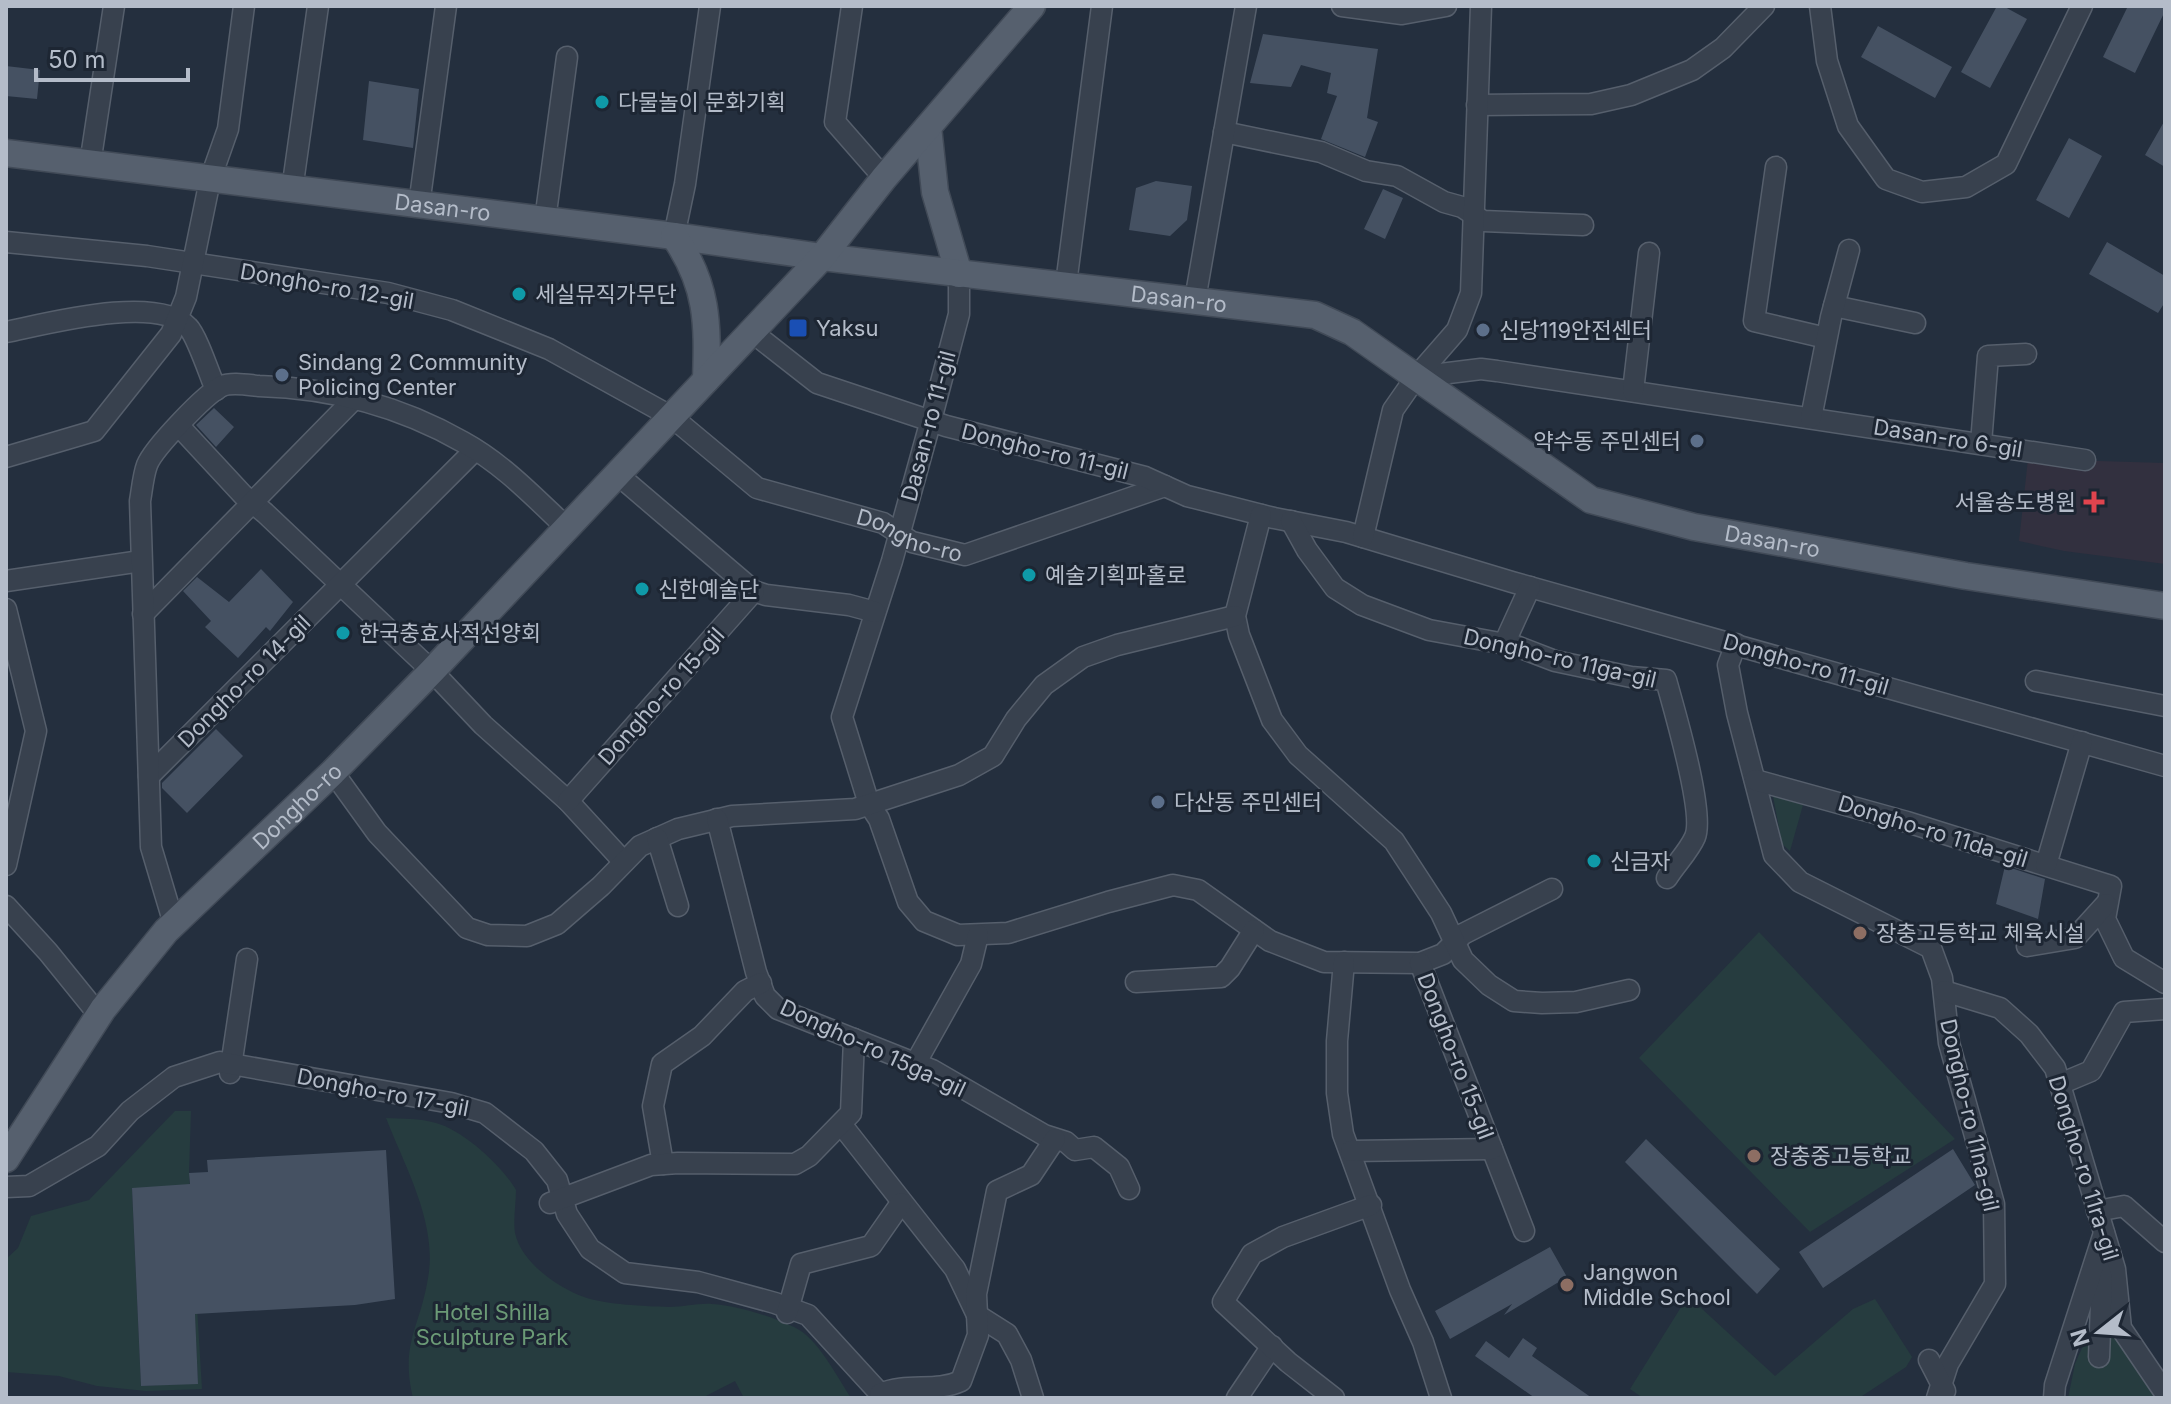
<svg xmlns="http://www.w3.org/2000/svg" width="2171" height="1404" font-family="Inter,'Noto Sans KR',sans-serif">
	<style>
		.medical { fill: #32303f }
		.green { fill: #263c3f; fill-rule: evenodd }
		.building { fill: #455162 }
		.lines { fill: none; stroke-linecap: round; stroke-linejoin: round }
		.minor-casing { stroke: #565f6c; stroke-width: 23 }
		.major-casing { stroke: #414a57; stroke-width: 29 }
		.minor { stroke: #38414e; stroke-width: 20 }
		.major { stroke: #56606e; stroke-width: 26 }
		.culture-dot { fill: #0f9aa8; stroke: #1d2633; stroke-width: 3 }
		.transit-dot { fill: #1a4fb4; stroke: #1d2633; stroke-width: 3 }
		.service-dot { fill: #5c6f8a; stroke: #1d2633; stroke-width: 3 }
		.health-dot { fill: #e0444e; stroke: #1d2633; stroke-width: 3 }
		.education-dot { fill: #8d6e63; stroke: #1d2633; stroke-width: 3 }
		.labels { text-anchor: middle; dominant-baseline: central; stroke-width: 6; stroke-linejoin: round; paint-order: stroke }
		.poi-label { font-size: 22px; fill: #b4bcc9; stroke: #1d2633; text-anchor: start }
		.street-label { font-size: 22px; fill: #b4bcc9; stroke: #1d2633 }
		.park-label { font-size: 22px; fill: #6b9a76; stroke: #1d2633 }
	</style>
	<rect width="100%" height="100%" fill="#242f3e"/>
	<path class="medical" d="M2028,459L2165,463V564L2064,551L2019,541Z"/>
	<path class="green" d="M1773,796L1803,805L1790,851L1782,844Z
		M1759,932L1955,1139L1810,1232L1639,1058Z
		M175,1111H191L189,1173L202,1389L146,1391L97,1386L59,1376L6,1372V1259L18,1248L31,1216L89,1200ZM189,1185L198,1383L141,1386L132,1189Z
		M386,1118C402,1119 420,1118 436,1123C463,1130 502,1166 516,1190C516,1203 513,1220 515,1233C521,1262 558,1288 584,1297C607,1305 645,1306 669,1307C684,1307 698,1303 712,1304C739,1306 770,1316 794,1327C818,1338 837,1377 851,1398H744L735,1381L702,1398H413C400,1343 420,1328 428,1278C438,1224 405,1167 386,1118Z
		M1688,1296L1775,1376L1853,1309L1875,1299L1912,1357L1906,1367L1859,1398H1643L1630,1389Z
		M2095,1318L2115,1323L2161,1398H2068L2075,1364Z"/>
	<path class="building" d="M1997,6H2003L2027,19L1990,88L1961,72Z
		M2128,6H2165V11L2135,73L2103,57Z
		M1878,26L1952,67L1935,98L1861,57Z
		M1263,34L1378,49L1367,118L1378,122L1365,157L1321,139L1337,96L1327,93L1331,73L1301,65L1291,87L1250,83Z
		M6,66L40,70L37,99L6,96Z
		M369,81L419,89L413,148L363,140Z
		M2165,120V167L2145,155Z
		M2069,138L2102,156L2069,218L2036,200Z
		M1156,181L1192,186L1187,220L1170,236L1129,230L1136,188Z
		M1383,189L1403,198L1385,239L1364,229Z
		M2107,242L2165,276V302L2158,313L2089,274Z
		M214,408L234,427L216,447L196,425Z
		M261,569L293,602L270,631L266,627L238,658L205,627L211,621L183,591L197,577L229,602Z
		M216,729L243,756L187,813L162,788V783Z
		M2005,866L2045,879L2038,919L1996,904Z
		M1646,1139L1780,1269L1757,1294L1625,1162Z
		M1953,1149L1975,1185L1823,1288L1799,1252Z
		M386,1150L395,1299L355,1305L195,1314L198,1384L141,1386L132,1188L190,1184L189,1173L208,1172L207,1160Z
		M1550,1247L1567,1277L1504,1315L1512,1304L1450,1339L1435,1311Z
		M1523,1338L1537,1348L1532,1356L1592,1398H1535L1475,1356L1486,1341L1509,1358Z"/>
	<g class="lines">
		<defs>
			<g id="minor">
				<path d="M852,6L835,122L884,178"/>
				<path d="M1342,6L1402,14L1446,6"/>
				<path d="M1820,6L1827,61L1848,126L1886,179L1922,192L1966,187L2006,164L2082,6"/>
				<path d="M1477,105L1591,104L1631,95L1692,70L1723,48L1764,6"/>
				<path d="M1224,132L1321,152L1366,171L1397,176L1444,202L1462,207L1483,221L1583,225"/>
				<path d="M90,164L114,6"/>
				<path d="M1776,167L1754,321L1826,338"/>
				<path d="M292,190L318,6"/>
				<path d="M419,205L446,6"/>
				<path d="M545,220L567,57"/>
				<path d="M674,236L685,184L710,6"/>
				<path id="s1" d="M6,242L147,256L388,293L452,310L549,349L672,417L757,488L883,523L912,542L965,555L1165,486"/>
				<path d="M959,274V314L931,420L892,561L842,717L869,804L879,819L908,902L924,921L958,935L1008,933L1108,902L1173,885L1198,890L1270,941L1324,962L1420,963L1443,954L1463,934L1552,889"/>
				<path d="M1066,284L1102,6"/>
				<path d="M1195,300L1246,6"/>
				<path d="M1834,306L1915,323"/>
				<path d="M6,332C46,324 157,294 188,327C197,336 210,376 216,390"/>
				<path d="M752,332L817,383L946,426L1145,477L1187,496L1274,518L1346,532L1512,582L2165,766"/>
				<path d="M1416,377L1481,369L1497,371L2085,460"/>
				<path d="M1633,391L1649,253"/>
				<path d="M1811,418L1831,317L1849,250"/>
				<path d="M179,426L243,495L265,513L432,671L483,725L568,801L624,862"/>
				<path d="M1981,443L1988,356L2026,354"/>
				<path d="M6,457L94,431L171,334L186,297L210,180L228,129L244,6"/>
				<path d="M617,474L754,591L766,595L849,605L875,612"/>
				<path d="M1261,515L1235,616L1239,635L1272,720L1298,755L1394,841L1441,913L1463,960L1489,985L1514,1001L1542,1003L1576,1002L1629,990"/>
				<path d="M1291,521L1307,550L1335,588L1362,605L1429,630L1516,646L1555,661L1631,677L1666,680C1674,709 1705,813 1695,837C1689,851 1675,865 1667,878"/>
				<path d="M1363,537L1393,410L1416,377L1457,330L1471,293L1481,6"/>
				<path d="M6,581L141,561"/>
				<path d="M6,609L36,731L6,865"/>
				<path d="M143,614L355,398"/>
				<path d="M1504,644L1530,587"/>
				<path d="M1736,644L1728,665L1737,713L1774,855L1800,882L1931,948L1942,978L1949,1043L1994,1204L1995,1284L1948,1364L1937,1398"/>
				<path d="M2036,681L2165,706"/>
				<path d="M333,772L377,833L467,928L488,935L527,936L557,924L601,886L640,846L678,829L732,816L855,809L959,775L993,756L1016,719L1044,685L1083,657L1117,645L1235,616"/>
				<path d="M149,776L475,450"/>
				<path d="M1755,780L1907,822L2111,886L2105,919L2124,958L2165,983"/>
				<path d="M568,801L754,591"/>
				<path d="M717,819L756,972L765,996L778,1009L932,1070L1044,1135L1066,1142L1075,1150L1094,1147L1119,1167L1129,1189"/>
				<path d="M657,838L678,906"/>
				<path d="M2046,865L2082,742"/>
				<path d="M6,906L48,952L99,1015"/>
				<path d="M174,924L151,847L140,501C142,490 143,476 147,465C153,449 206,393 222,386C232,382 248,385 259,386C331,388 400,406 463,442C503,464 534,497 567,528"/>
				<path d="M2027,946L2075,938L2106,904"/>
				<path d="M1344,962L1337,1041V1093L1343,1134L1400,1290L1423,1342L1441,1398"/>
				<path d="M1420,963L1524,1231"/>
				<path d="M1136,982L1221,977L1230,968L1254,930"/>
				<path d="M1944,991L2000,1008L2029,1034L2055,1068L2115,1269L2121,1328L2165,1393"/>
				<path d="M915,1064L971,964L978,935"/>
				<path d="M230,1073L247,959"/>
				<path d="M2060,1084L2091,1071L2124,1012L2165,1009"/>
				<path d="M841,1124L955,1269L977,1315L1007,1334L1021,1360L1033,1398"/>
				<path d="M1351,1151L1492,1149"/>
				<path d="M663,1164L653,1106L662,1064L702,1036L745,991L761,983"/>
				<path d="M6,1187L29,1186L98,1146L130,1111L174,1077L220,1062L451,1103L485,1113L534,1151L557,1180L567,1214L590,1249L625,1273L698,1282L775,1303L808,1315L884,1398"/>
				<path d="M550,1203L651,1165L678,1163L795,1164L809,1156L851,1113L854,1039"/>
				<path d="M2097,1211L2124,1206L2165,1242"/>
				<path d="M2098,1266L2102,1278L2099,1357"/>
				<path d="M787,1313L801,1264L871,1246L901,1203"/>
				<path d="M1929,1360L1945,1391"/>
				<path d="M880,1394C907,1382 935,1393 961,1381L978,1335L976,1294L997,1191L1031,1175L1055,1139"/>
				<path d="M1237,1398L1272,1346"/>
				<path d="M1334,1398L1288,1362L1223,1302L1252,1254L1283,1237L1371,1205"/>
				<path d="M2054,1398L2055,1385L2104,1233"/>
			</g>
			<g id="major">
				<path d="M928,127L935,192L959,274"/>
				<path id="s2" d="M6,153L674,236L822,257L1315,315L1352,332L1591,500L1694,527L1966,576L2165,606"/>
				<path d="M674,236C708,285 708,323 706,380"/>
				<path id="s3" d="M6,1159L103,1009L166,931L333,772L432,671L822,257L884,178L1032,6"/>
			</g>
		</defs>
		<use href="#minor" class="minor-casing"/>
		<use href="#major" class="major-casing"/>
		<use href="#minor" class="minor"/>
		<use href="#major" class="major"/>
	</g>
	<g class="culture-dot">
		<circle cx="602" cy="102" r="8"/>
		<circle cx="519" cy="294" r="8"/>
		<circle cx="1029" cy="575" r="8"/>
		<circle cx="642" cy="589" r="8"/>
		<circle cx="343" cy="633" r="8"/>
		<circle cx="1594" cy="861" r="8"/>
	</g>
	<rect class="transit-dot" x="788" y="318" width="20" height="20" rx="4"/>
	<g class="service-dot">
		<circle cx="1483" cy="330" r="8"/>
		<circle cx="282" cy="375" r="8"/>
		<circle cx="1697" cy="441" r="8"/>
		<circle cx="1158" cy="802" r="8"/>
	</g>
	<path class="health-dot" d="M2090 490h8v8h8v8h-8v8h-8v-8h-8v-8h8z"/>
	<g class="education-dot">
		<circle cx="1860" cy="933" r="8"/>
		<circle cx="1754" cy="1156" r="8"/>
		<circle cx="1567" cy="1285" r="8"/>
	</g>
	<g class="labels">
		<g class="poi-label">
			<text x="618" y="102">다물놀이 문화기획</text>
			<text x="535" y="294">세실뮤직가무단</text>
			<text x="816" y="328">Yaksu</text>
			<text x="1499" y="330">신당119안전센터</text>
			<text x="298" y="362">Sindang 2 Community<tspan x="298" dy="25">Policing Center</tspan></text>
			<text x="1681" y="441" text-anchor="end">약수동 주민센터</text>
			<text x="2076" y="502" text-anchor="end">서울송도병원</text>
			<text x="1045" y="575">예술기획파홀로</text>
			<text x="658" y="589">신한예술단</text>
			<text x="359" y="633">한국충효사적선양회</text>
			<text x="1174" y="802">다산동 주민센터</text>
			<text x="1610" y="861">신금자</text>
			<text x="1876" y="933">장충고등학교 체육시설</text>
			<text x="1770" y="1156">장충중고등학교</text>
			<text x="1583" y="1272">Jangwon<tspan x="1583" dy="25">Middle School</tspan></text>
		</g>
		<g class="street-label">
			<text stroke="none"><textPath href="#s2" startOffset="440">Dasan-ro</textPath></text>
			<text transform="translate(327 286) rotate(10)">Dongho-ro 12-gil</text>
			<text stroke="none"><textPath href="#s2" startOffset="1182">Dasan-ro</textPath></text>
			<text transform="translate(928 426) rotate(-75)">Dasan-ro 11-gil</text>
			<text transform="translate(1948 438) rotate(9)">Dasan-ro 6-gil</text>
			<text transform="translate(1045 451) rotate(14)">Dongho-ro 11-gil</text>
			<text stroke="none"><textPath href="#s1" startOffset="968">Dongho-ro</textPath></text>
			<text stroke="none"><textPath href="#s2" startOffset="1838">Dasan-ro</textPath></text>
			<text transform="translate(1560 658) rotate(13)">Dongho-ro 11ga-gil</text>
			<text transform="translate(1806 664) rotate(16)">Dongho-ro 11-gil</text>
			<text transform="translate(244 681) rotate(-45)">Dongho-ro 14-gil</text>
			<text transform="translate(661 696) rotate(-48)">Dongho-ro 15-gil</text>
			<text stroke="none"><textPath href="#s3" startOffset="460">Dongho-ro</textPath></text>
			<text transform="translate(1933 831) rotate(17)">Dongho-ro 11da-gil</text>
			<text transform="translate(873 1048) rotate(25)">Dongho-ro 15ga-gil</text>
			<text transform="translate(1456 1056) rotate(69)">Dongho-ro 15-gil</text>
			<text transform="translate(383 1092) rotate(11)">Dongho-ro 17-gil</text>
			<text transform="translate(1970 1115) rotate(77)">Dongho-ro 11na-gil</text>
			<text transform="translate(2084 1168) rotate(73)">Dongho-ro 11ra-gil</text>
		</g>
		<g class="park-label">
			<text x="492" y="1312">Hotel Shilla<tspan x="492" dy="25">Sculpture Park</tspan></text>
		</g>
	</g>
	<rect width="2171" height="1404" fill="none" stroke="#b4bcc9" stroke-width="16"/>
	<g transform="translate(2099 1332) rotate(253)" stroke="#1d2633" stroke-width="6" paint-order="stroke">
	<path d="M0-6L14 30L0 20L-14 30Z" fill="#b4bcc9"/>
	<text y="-12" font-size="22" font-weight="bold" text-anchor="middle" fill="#b4bcc9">N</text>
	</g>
	<path d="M36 68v12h152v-12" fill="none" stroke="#b4bcc9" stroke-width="4"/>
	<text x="48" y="68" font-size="24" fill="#b4bcc9" stroke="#1d2633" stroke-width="6" paint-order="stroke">50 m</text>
</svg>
